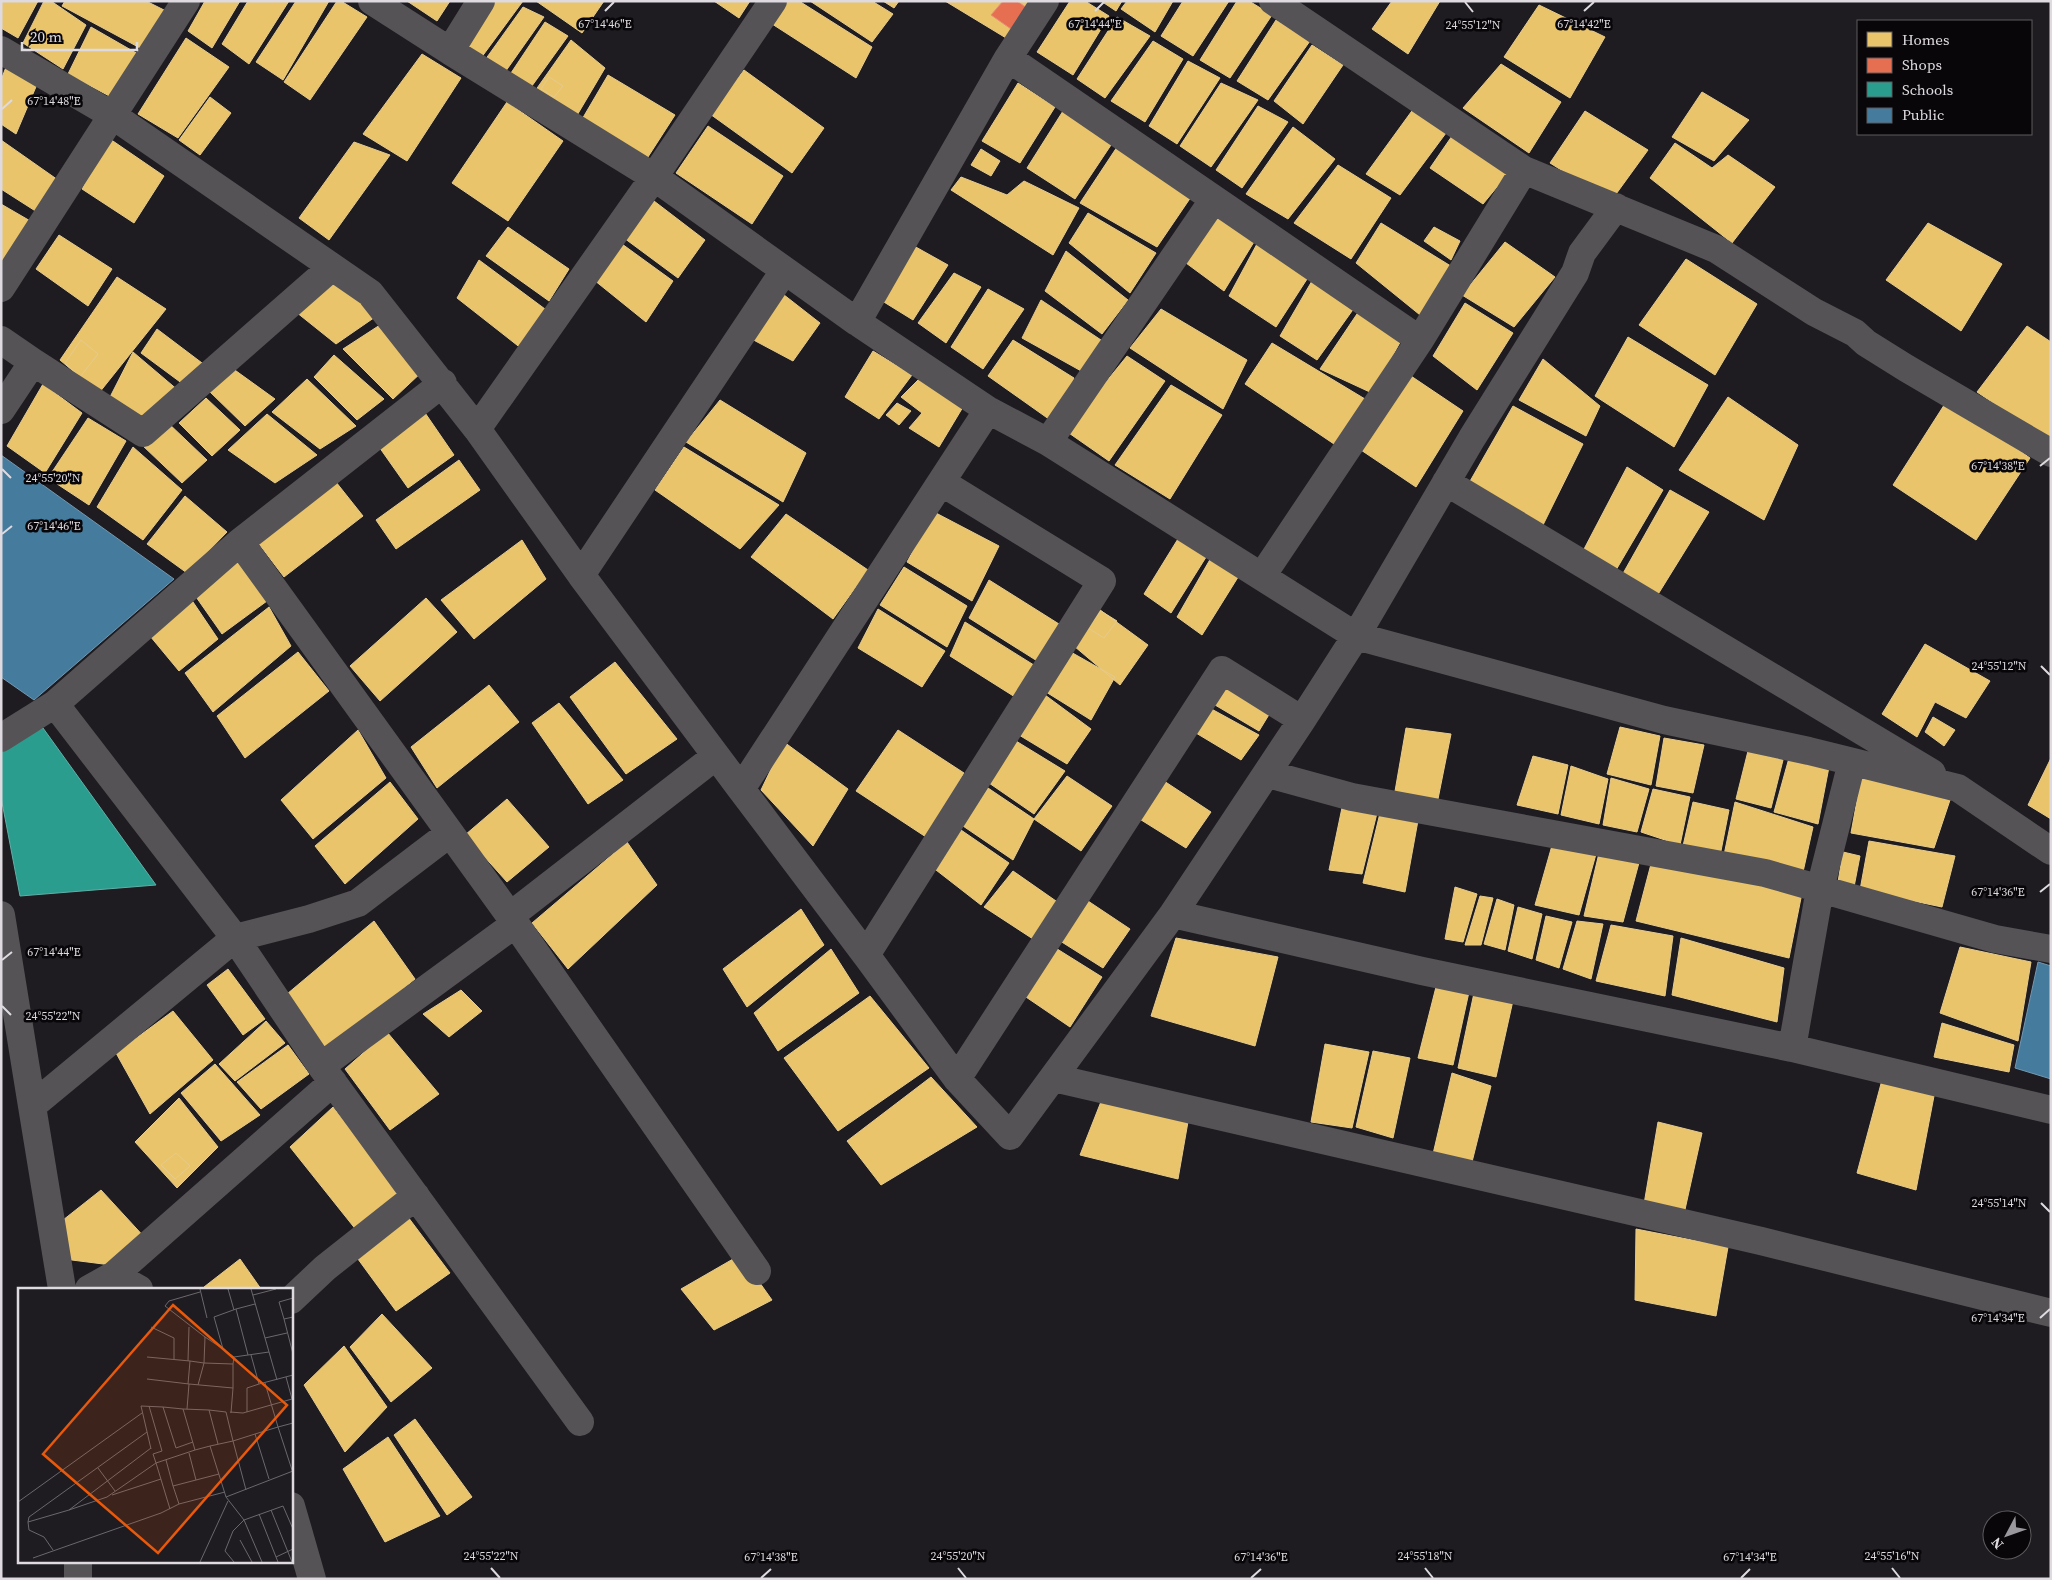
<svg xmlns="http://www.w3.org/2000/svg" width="2052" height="1580" font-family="'Source Serif 4',serif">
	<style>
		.homes { fill: #e9c46a; stroke: #e6cb8d }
		.shops { fill: #e76f51; stroke: #e48f7c }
		.schools { fill: #2a9d8f; stroke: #60afa7 }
		.public { fill: #457b9d; stroke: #7398b1 }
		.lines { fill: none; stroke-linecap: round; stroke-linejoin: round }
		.street { stroke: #555356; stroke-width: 28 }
		.ticks { fill: none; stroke: #dedae0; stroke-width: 2 }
		.inset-road { fill: none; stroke: #6b686d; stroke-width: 1 }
		.view { fill: #e8590c; fill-opacity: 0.15; stroke: #e8590c; stroke-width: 2.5 }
		.inset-edge { fill: none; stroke: #dedae0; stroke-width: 2.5 }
		.ticks-label { font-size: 12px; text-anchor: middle; fill: #dedae0; stroke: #080609; stroke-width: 5; stroke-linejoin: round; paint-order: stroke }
	</style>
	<rect width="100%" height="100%" fill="#1e1c20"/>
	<path class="homes" d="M1,1H38L18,38L1,28Z
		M44,1H51L86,25L63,69L23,43Z
		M65,1H146L164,10L142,49L62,6Z
		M205,1H240L212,48L188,31Z
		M248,1H289L249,64L222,44Z
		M296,1H329L283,80L256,62Z
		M337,1H341L367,17L310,100L284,82Z
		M407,1H450L437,21Z
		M488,1H523L481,58L461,45Z
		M536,1H604L582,33Z
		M714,1H750L739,18Z
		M781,1H799L872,47L856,78L769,22Z
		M810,1H872L893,14L872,42Z
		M883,1H899L894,8Z
		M945,1H1035L1011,41Z
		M1070,1H1085L1109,16L1073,75L1037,52Z
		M1101,1H1122L1116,11Z
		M1127,1H1173L1155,32L1121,9Z
		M1183,1H1229L1193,56L1161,36Z
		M1237,1H1249L1272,15L1230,78L1200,60Z
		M1392,1H1440L1408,54L1372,29Z
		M1539,5L1605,37L1570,98L1504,57Z
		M523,7L544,17L503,75L485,60Z
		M1117,17L1150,36L1105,98L1077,79Z
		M1276,20L1310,41L1268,100L1237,81Z
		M545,22L568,36L529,90L509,76Z
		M91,27L138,54L115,99L68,74Z
		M186,38L229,67L178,138L138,114Z
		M571,40L605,68L576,117L535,91Z
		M1153,41L1183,59L1145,122L1111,101Z
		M1312,45L1343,65L1303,124L1274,101Z
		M422,54L461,78L407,161L363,134Z
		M1188,61L1220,78L1177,144L1149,126Z
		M8,62L38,82L16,134L1,124V80Z
		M1501,64L1561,102L1529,153L1463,108Z
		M744,70L824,128L792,173L710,114Z
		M608,75L675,115L646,160L581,121Z
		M549,77L563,86L554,97L541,89Z
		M1018,83L1055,107L1020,163L982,141Z
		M1221,83L1258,100L1211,167L1180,146Z
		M1702,92L1749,120L1714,161L1672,137Z
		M210,97L231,113L200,155L179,140Z
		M507,102L563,141L508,221L452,183Z
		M1258,106L1288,122L1242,188L1216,170Z
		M1414,108L1449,129L1400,195L1366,174Z
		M1063,111L1111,145L1075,199L1027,168Z
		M1585,111L1648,150L1611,201L1550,163Z
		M708,126L783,176L752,224L676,173Z
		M1293,127L1335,159L1288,219L1246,194Z
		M1452,136L1511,170L1483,204L1430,168Z
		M110,139L164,176L134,223L82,189Z
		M1,140L58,180L37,212L1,189Z
		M354,142L390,155L329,240L299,218Z
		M1675,143L1712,168L1728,155L1775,187L1732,243L1650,178Z
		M1117,147L1191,197L1157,247L1080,203Z
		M981,149L1000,161L991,176L971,165Z
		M1338,165L1391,198L1351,259L1294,223Z
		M961,177L1007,195L1024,181L1079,208L1053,255L951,190Z
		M654,201L705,240L678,278L624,238Z
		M1,204L32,222L1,272Z
		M1088,213L1156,253L1130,293L1069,243Z
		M1218,215L1257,237L1224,291L1186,263Z
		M1381,223L1454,268L1425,319L1356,263Z
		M1928,223L2002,264L1961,331L1886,280Z
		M508,227L569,269L549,301L486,256Z
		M1434,227L1460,241L1451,260L1424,241Z
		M59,235L112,269L88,306L36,269Z
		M1258,242L1309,276L1276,327L1229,296Z
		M1505,242L1555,277L1514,327L1462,295Z
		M622,244L673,281L646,322L594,280Z
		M914,246L948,265L913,320L879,299Z
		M1066,251L1128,300L1102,334L1045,291Z
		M1686,259L1757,304L1715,375L1639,325Z
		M479,260L545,309L522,349L457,298Z
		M954,273L981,287L946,343L918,323Z
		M1316,274L1357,304L1317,360L1280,336Z
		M117,277L166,309L99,393L60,360Z
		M336,278L378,315L336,344L296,312Z
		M988,289L1024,309L983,369L951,347Z
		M779,291L820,323L793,361L746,336Z
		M1041,300L1101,340L1083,372L1022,338Z
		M1465,303L1513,333L1477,390L1433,356Z
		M1361,308L1403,337L1372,393L1320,369Z
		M1161,309L1247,360L1223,409L1130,348Z
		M383,323L424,370L393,399L343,349Z
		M2027,326L2051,342V433L2047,439L1977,392Z
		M157,329L210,369L191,390L141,353Z
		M1628,337L1708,385L1674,447L1595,396Z
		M81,340L98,354L80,377L65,363Z
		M1013,340L1074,378L1053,422L988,376Z
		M1272,343L1365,399L1334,444L1245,384Z
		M873,351L912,375L879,419L845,397Z
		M133,352L186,397L148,430L109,399Z
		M334,355L384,399L357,420L314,377Z
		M1127,356L1165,381L1109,461L1066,431Z
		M1543,359L1600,406L1586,436L1519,400Z
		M232,368L275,399L245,426L209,391Z
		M1408,374L1463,411L1416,487L1358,448Z
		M307,379L356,426L320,449L272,412Z
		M919,379L963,407L939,447L909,428L922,413L901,397Z
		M43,384L82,413L45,473L7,446Z
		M1171,385L1222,415L1170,499L1115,465Z
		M1728,397L1798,445L1764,520L1679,470Z
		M206,398L240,430L212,456L179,423Z
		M1948,399L2030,458L1976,540L1893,485Z
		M720,400L806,453L783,502L686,442Z
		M897,403L911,411L899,425L886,415Z
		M1513,406L1583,444L1542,527L1465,490Z
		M421,407L454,455L408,488L377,444Z
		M267,414L317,455L275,483L228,450Z
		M88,418L126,441L89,505L48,478Z
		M166,421L207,460L182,483L142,445Z
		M133,447L182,490L143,540L97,507Z
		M684,447L779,505L740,549L655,490Z
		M459,460L480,490L396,549L376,520Z
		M1627,467L1663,490L1616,570L1583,551Z
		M332,477L363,516L284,577L256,540Z
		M1670,490L1709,512L1657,596L1621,577Z
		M185,496L227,532L187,573L147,544Z
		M934,512L999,546L972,601L907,562Z
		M786,514L868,570L833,619L751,557Z
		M1181,534L1208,554L1171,613L1144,594Z
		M522,540L546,579L474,639L441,600Z
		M238,554L267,601L222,634L194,594Z
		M1212,556L1240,574L1202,635L1177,617Z
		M904,567L967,606L947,647L880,605Z
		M989,580L1059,624L1042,664L969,618Z
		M426,598L457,632L380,701L350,666Z
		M191,599L218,639L179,671L150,636Z
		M269,607L291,646L213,712L185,673Z
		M1096,607L1148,645L1120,685L1074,646Z
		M878,609L945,651L922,687L858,648Z
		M1101,611L1117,621L1104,638L1088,628Z
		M965,622L1037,667L1015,697L950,656Z
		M1925,644L1990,681L1966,718L1935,702L1917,737L1882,714Z
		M1069,651L1115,677L1091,720L1046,692Z
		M298,652L329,691L245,758L217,716Z
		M615,662L677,739L626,774L570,697Z
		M1223,680L1273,708L1259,731L1210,702Z
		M489,685L519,722L437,788L411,747Z
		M1045,695L1091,729L1067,764L1019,735Z
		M559,703L623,780L588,804L532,723Z
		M1206,706L1259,735L1241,760L1191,730Z
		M1933,717L1955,730L1944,746L1925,732Z
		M1620,727L1660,736L1651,785L1607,774Z
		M1406,728L1451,734L1437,804L1394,797Z
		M358,730L386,778L313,839L281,800Z
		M898,730L964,773L926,837L856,791Z
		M1664,738L1704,745L1693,793L1656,786Z
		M1016,741L1065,771L1034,814L989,783Z
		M784,742L848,789L813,846L761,790Z
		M1748,751L1783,760L1771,808L1736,799Z
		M1533,756L1568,765L1558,814L1517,805Z
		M1789,758L1829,767L1818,824L1774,812Z
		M2051,758V819L2028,805Z
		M1571,766L1608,779L1599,824L1561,815Z
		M1862,773L1953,791L1934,848L1851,833Z
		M1067,776L1112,806L1081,851L1034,819Z
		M1611,778L1649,789L1637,832L1603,825Z
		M1161,779L1211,812L1186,848L1138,818Z
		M390,782L418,819L345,884L315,846Z
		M988,788L1034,819L1013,860L963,826Z
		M1653,789L1690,797L1680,845L1641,832Z
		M507,799L549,847L507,882L465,835Z
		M1693,802L1729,810L1720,856L1683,846Z
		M1735,802L1813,827L1803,872L1724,855Z
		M1343,803L1378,809L1362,874L1329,870Z
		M1381,809L1419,815L1405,892L1363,883Z
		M961,830L1009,863L981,905L936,870Z
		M1869,841L1955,856L1942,907L1860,890Z
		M627,842L657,885L568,969L532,923Z
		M1553,842L1598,847L1579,915L1535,905Z
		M1600,849L1640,859L1623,922L1584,916Z
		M1843,852L1860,856L1854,887L1838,882Z
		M1651,864L1802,893L1789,958L1636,921Z
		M1013,871L1056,901L1033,939L984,907Z
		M1455,887L1477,894L1463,942L1445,939Z
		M1480,896L1493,898L1481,945H1465Z
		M1082,897L1130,929L1103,968L1057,939Z
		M1497,899L1514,905L1505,950L1484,944Z
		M1518,907L1542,914L1532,959L1508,951Z
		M801,909L824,945L747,1007L723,969Z
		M1546,916L1572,922L1559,968L1536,960Z
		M374,921L415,979L324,1053L287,994Z
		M1577,921L1603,924L1591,979L1563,969Z
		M1611,925L1673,936L1665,996L1596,981Z
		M1176,938L1278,957L1255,1046L1151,1016Z
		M1681,938L1784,968L1777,1022L1672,995Z
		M1054,947L1102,977L1070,1027L1023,995Z
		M1960,947L2031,962L2018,1041L1940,1013Z
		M831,949L859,993L778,1051L754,1013Z
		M228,969L265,1019L243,1035L207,985Z
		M1437,983L1469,992L1453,1065L1418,1058Z
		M461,990L482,1011L449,1037L423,1014Z
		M1474,993L1514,996L1496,1077L1458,1068Z
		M870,996L929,1068L838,1131L784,1058Z
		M173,1011L213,1060L150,1114L116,1053Z
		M266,1021L285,1043L235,1081L219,1064Z
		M1942,1023L2014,1045L2009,1072L1934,1057Z
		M387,1032L439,1094L390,1130L345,1069Z
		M1325,1044L1369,1052L1352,1128L1311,1122Z
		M288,1045L309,1074L261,1109L237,1082Z
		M1373,1051L1410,1058L1393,1138L1356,1127Z
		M215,1064L260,1115L221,1141L181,1093Z
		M1452,1073L1491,1086L1471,1166L1433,1154Z
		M931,1077L977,1127L881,1185L847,1141Z
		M1882,1080L1934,1096L1916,1190L1857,1173Z
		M1104,1094L1189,1116L1178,1179L1080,1155Z
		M179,1098L218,1147L177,1188L135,1142Z
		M333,1107L403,1197L357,1231L290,1147Z
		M1658,1122L1702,1133L1684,1214L1643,1210Z
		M176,1153L190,1166L175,1179L161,1165Z
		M101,1190L147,1240L111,1265L64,1259L58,1224Z
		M408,1217L450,1273L396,1311L355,1255Z
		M1636,1229L1728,1247L1716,1316L1635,1300Z
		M740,1255L772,1300L714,1330L681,1289Z
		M240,1259L261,1289H205L204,1287Z
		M382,1314L432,1368L391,1402L350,1347Z
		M344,1346L387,1407L345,1452L304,1385Z
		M415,1419L472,1497L447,1515L394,1435Z
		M388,1437L440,1516L385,1542L343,1469Z"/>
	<path class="shops" d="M1003,1H1017L1027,8L1011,29L991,15Z"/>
	<path class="schools" d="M43,728L156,885L20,896L1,797V745Z"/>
	<path class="public" d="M1,455L174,579L34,700L1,677Z
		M2038,962L2051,966V1079L2015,1068Z"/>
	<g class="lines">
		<path class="street" d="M372,1L450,51L481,1
			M1273,1L1524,170
			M1,50L112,115L370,293L477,429
			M450,51L654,177L773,1
			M1008,58L1420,340L1524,170L1716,249L1814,312L1855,333L1866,343L1906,368L2051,453
			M1616,207L1582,253L1575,273L1472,438L1356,636L1664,720L1809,751L1958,788L2051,851
			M784,271L581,575L741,789L988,410L857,322
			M1,288L186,1
			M1,340L33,362L1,410
			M33,362L143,433L332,267
			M443,383L240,542L510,916L716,756
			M1048,442L1214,199
			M1446,482L1932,773
			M581,575L477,429L654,177L857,322L1008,58L1045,1
			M1262,576L1420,340
			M55,704L240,542
			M1,738L55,704L235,938L309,919L358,903L450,833
			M1268,774L1352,797L1765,873L1995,939L2051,949
			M741,789L866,955L1102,581L941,482
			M1173,914L1422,971L1792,1048L2051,1110
			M1,915L32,1106
			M510,916L757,1271
			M515,924L321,1066L580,1422
			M866,955L957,1079L1010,1136L1173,914L1302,720
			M1792,1048L1820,889L1852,762
			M1054,1078L1761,1241L2051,1313
			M957,1079L1222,670L1302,720L1356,636L1048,442L988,410
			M114,1275L139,1289
			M62,1289L32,1106L235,938L321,1066
			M89,1289L114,1275L333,1082
			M291,1300L325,1268L416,1196
			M291,1506L312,1579
			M78,1579V1561"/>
	</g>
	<path class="ticks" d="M1465,2L1473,12M605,11L614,2M1095,11L1104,2M1584,11L1594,2M2,109L12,100M2040,466L2050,458M2,469L11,478M2,534L12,526M2041,666L2050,675M2040,892L2050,884M2,960L12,952M2,1006L11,1015M2041,1203L2050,1212M2040,1318L2050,1309M491,1568L500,1578M958,1568L966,1578M1425,1568L1433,1578M1892,1568L1900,1578M761,1578L771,1569M1251,1578L1261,1569M1741,1578L1750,1569"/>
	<g transform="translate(18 1288)">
		<rect width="275" height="275" fill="#1e1c20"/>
		<path class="inset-road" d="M182,1L189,30M210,1L216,22M233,1L259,92M235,7L258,1M237,16L218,21L230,67L251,64M218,21L196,29L205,61L216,69L230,67M266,31L261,14L275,10M133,39L156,50V71M187,49L205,61M247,50L269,45M275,66L266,31L275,29M233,67L241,96L275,87M129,69L172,73L170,96M170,73L171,39M172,73L186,75L187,49L147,18L151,13L182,4M215,76V100M129,91L171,96M247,95L260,139L275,135M180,97L186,75L215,76L216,69M131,118L144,163L135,166L138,175L177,162M165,121L145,119L158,160L175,154M169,121L171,96L215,100L213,125M191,122L208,124L215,153L192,158L208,209L226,232L215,243L207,263L216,274M212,124L225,125L274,111L268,89M229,124V100L241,96M192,158L177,162L165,121L191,122L200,156M133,160L51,222L89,209L138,175L152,221M133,161L123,118L145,119M171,165L178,192M148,172L155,198M80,180L97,203M251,191L237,146L260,139L275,185M228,202L215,153L237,146M94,207L143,191M208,209L275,183M0,214L124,125M161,216L207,204M51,222L10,234L11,229L129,144M253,222L274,274M241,226L258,269M10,234L11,242L26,249L35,262M222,252L234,274M15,270L143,225L161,216L155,198L201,186M182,274L210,213M244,274L226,232L265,218L275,241M260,274L258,269L275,261"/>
		<path class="view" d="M155,17L269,117L140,265L25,166Z"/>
		<rect width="275" height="275" class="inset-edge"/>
	</g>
	<g class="ticks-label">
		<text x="605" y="28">67°14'46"E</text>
		<text x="1095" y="28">67°14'44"E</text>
		<text x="1584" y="28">67°14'42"E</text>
		<text x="1473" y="29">24°55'12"N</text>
		<text x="54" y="105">67°14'48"E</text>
		<text x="1998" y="470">67°14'38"E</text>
		<text x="53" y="482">24°55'20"N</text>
		<text x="54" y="530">67°14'46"E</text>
		<text x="1999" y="670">24°55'12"N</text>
		<text x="1998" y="896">67°14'36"E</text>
		<text x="54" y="956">67°14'44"E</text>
		<text x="53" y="1020">24°55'22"N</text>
		<text x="1999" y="1207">24°55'14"N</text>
		<text x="1998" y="1322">67°14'34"E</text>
		<text x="491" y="1560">24°55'22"N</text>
		<text x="958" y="1560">24°55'20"N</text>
		<text x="1425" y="1560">24°55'18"N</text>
		<text x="1892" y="1560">24°55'16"N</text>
		<text x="771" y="1561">67°14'38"E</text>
		<text x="1261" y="1561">67°14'36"E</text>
		<text x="1750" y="1561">67°14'34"E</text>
	</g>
	<rect width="2052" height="1580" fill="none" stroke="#dedae0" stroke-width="5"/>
	<rect x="1857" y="20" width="175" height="115" fill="#080609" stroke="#5e5b5f"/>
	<rect x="1867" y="32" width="25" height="15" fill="#e9c46a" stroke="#5e5b5f"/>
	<text x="1902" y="45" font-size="15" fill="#dedae0">Homes</text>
	<rect x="1867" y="58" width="25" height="15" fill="#e76f51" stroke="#5e5b5f"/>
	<text x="1902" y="70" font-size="15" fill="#dedae0">Shops</text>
	<rect x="1867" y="82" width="25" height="15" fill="#2a9d8f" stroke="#5e5b5f"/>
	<text x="1902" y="95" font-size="15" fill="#dedae0">Schools</text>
	<rect x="1867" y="108" width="25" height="15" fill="#457b9d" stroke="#5e5b5f"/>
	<text x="1902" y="120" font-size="15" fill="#dedae0">Public</text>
	<g transform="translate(2007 1535) rotate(229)"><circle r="24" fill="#080609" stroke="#5e5b5f"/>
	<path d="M0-4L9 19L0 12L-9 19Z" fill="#9b989d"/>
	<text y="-8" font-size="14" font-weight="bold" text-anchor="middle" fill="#dedae0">N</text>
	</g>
	<path d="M22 42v8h115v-8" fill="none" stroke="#dedae0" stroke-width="2.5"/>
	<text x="30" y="42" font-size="15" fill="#dedae0" stroke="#080609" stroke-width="4" paint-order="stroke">20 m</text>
</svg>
